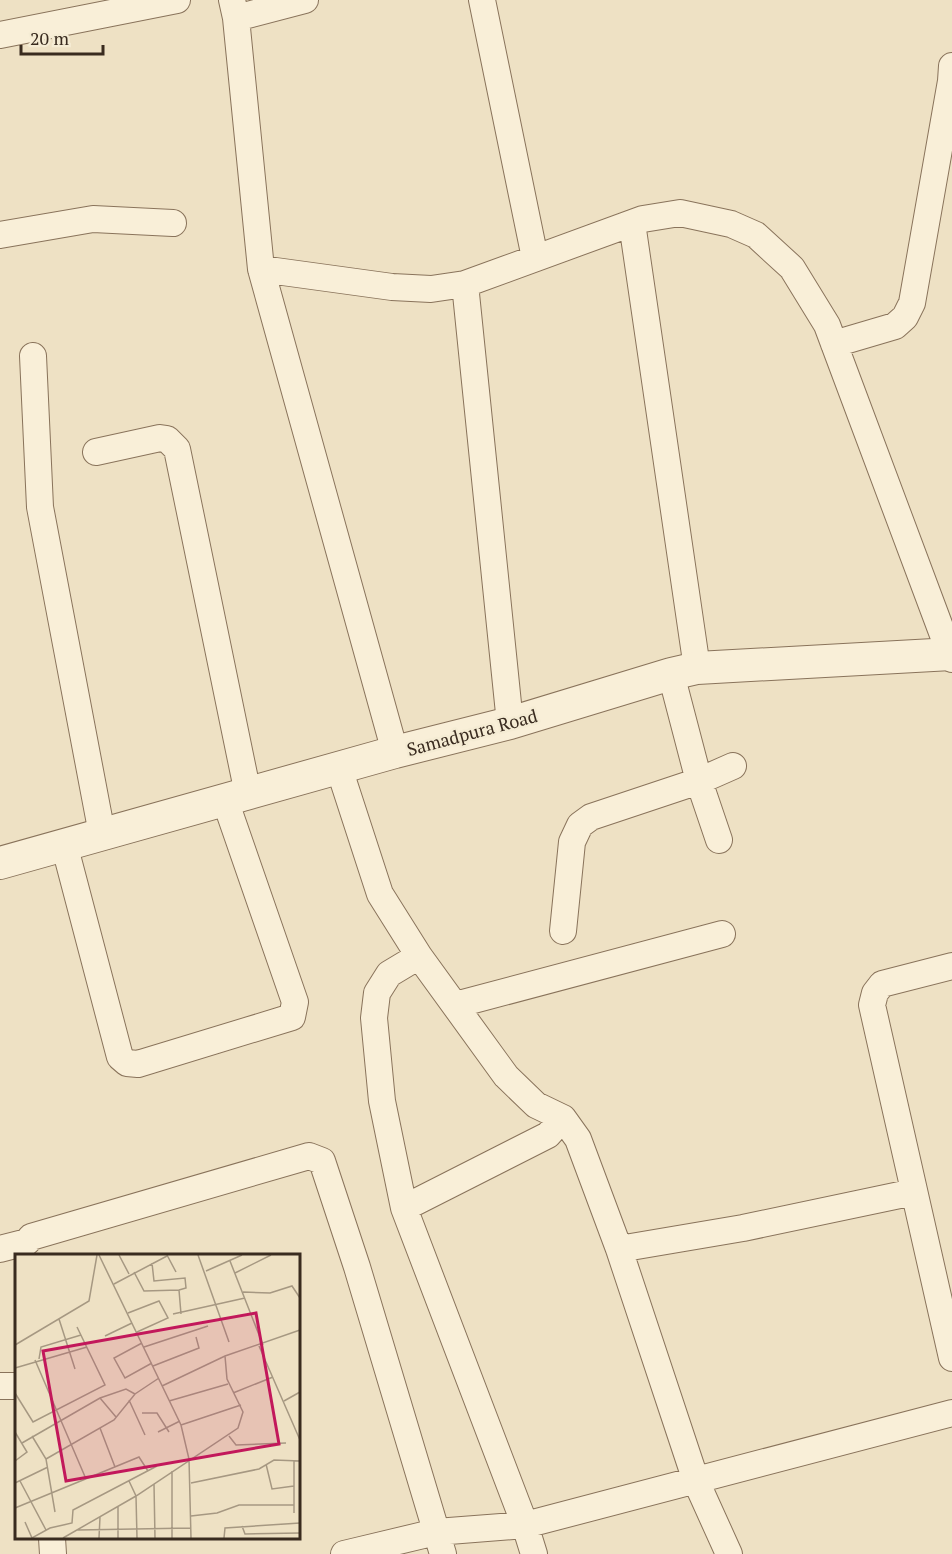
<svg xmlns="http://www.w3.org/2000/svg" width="952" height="1554" font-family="'PT Serif',serif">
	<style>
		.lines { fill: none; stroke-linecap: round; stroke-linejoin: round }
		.minor-casing { stroke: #89735b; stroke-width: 28 }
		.tertiary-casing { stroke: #89735b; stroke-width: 34 }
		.minor { stroke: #f9efd8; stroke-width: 26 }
		.tertiary { stroke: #f9efd8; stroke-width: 32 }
		.labels { text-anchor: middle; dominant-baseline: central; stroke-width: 5; stroke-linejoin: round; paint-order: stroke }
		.street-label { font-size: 18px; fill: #392b1f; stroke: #f5ecd4 }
		.inset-road { fill: none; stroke: #a69882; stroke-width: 1.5 }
		.view { fill: #c2185b; fill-opacity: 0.15; stroke: #c2185b; stroke-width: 3 }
		.inset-edge { fill: none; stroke: #392b1f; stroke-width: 3 }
	</style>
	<rect width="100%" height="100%" fill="#eee1c4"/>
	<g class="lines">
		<defs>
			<path id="minor" d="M232,0L236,18L261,269L395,752
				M482,0L535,258
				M236,18L305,0
				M0,35L177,0
				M632,223L697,668
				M0,235L93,219L173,223
				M261,269L392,287L431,289L465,284L643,219L680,213L731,224L756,235L792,268L827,325L952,659
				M465,284L510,723
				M834,344L895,326L905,317L912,303L951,81L952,66
				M33,356L40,507L102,834
				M96,452L160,438L167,439L177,449L248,794
				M671,674L699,781L719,840
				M339,768L380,894L419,956L506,1076L536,1105L563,1118L578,1139L619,1249L696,1481L729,1554
				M64,844L120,1057L127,1063L138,1064L292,1017L295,1002L225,800
				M563,931L572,842L580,825L591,817L699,781L733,766
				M419,956L389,974L377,993L374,1018L382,1101L404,1208L525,1525L534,1554
				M952,966L882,984L875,993L872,1005L952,1358
				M455,1005L722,934
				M404,1208L548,1135L563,1118
				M0,1249L27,1242L31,1237L309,1156L322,1161L357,1267L443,1554
				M619,1249L743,1228L914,1192
				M0,1386H16
				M52,1538L53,1554
				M344,1554L436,1532L525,1525L952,1413"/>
			<path id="tertiary" d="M0,863L395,752L510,723L671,674L697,668L952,654"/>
		</defs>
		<use href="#minor" class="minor-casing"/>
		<use href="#tertiary" class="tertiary-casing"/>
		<use href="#minor" class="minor"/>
		<use href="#tertiary" class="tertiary"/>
	</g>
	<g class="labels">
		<g class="street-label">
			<text transform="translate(472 732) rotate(-15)">Samadpura Road</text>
		</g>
	</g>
	<g transform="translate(15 1254)">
		<rect width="285" height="285" fill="#eee1c4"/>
		<path class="inset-road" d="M84,1L166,171L174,205L176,284M104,1L114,20M152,1L161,18M183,1L214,88M215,7L248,91M137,9L139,27L170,24L171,34L164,36M191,17L227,1M119,18L129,37L164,36L166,60M220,19L256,1M99,30L152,2M228,38L255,39L277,32L285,44M113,59L144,47L153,64L122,78M158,60L230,44M44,65L60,115M90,82L117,69M127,89L99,104L110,124L137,109M0,91L74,47L82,1M244,92L285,186M129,93L193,72M24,105L26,93L66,81M20,106L71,225M138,112L184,94L181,83M0,114L72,93M147,132L210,102L285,76M0,139L18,168L90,131L62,73M218,139L258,123M85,144L101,163M114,146L130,181M154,147L213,130M269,147L285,138M127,159H142L154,178M166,171L226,151M85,174L100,213M0,178L12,198L0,207M143,178L165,167M17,182L31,205L40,258M214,182L221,191L271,189M7,189L85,144L111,135L120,140M31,205L99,166L120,140L144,124M251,210L257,235L279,232M157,217V284M5,227L31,276M114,227L121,242L122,284M0,229L33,213M176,229L244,215L259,206L285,207M139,230L140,284M0,254L124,203L133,217M279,259V207M176,262L202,259L224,251H279M10,268L17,284L35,274L57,269L58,256L142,212M227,272L230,280L285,279M63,276L176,274M48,284L121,242L223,174L228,158L212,125L210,102M84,284L85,263M103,284V252M209,284L210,274L285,269"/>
		<path class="view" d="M241,59L264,190L51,227L28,97Z"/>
		<rect width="285" height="285" class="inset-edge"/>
	</g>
	<path d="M21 45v9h82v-9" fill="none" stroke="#392b1f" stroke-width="3"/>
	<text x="30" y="45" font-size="18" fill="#392b1f" stroke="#f5ecd4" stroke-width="4.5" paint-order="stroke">20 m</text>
</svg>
